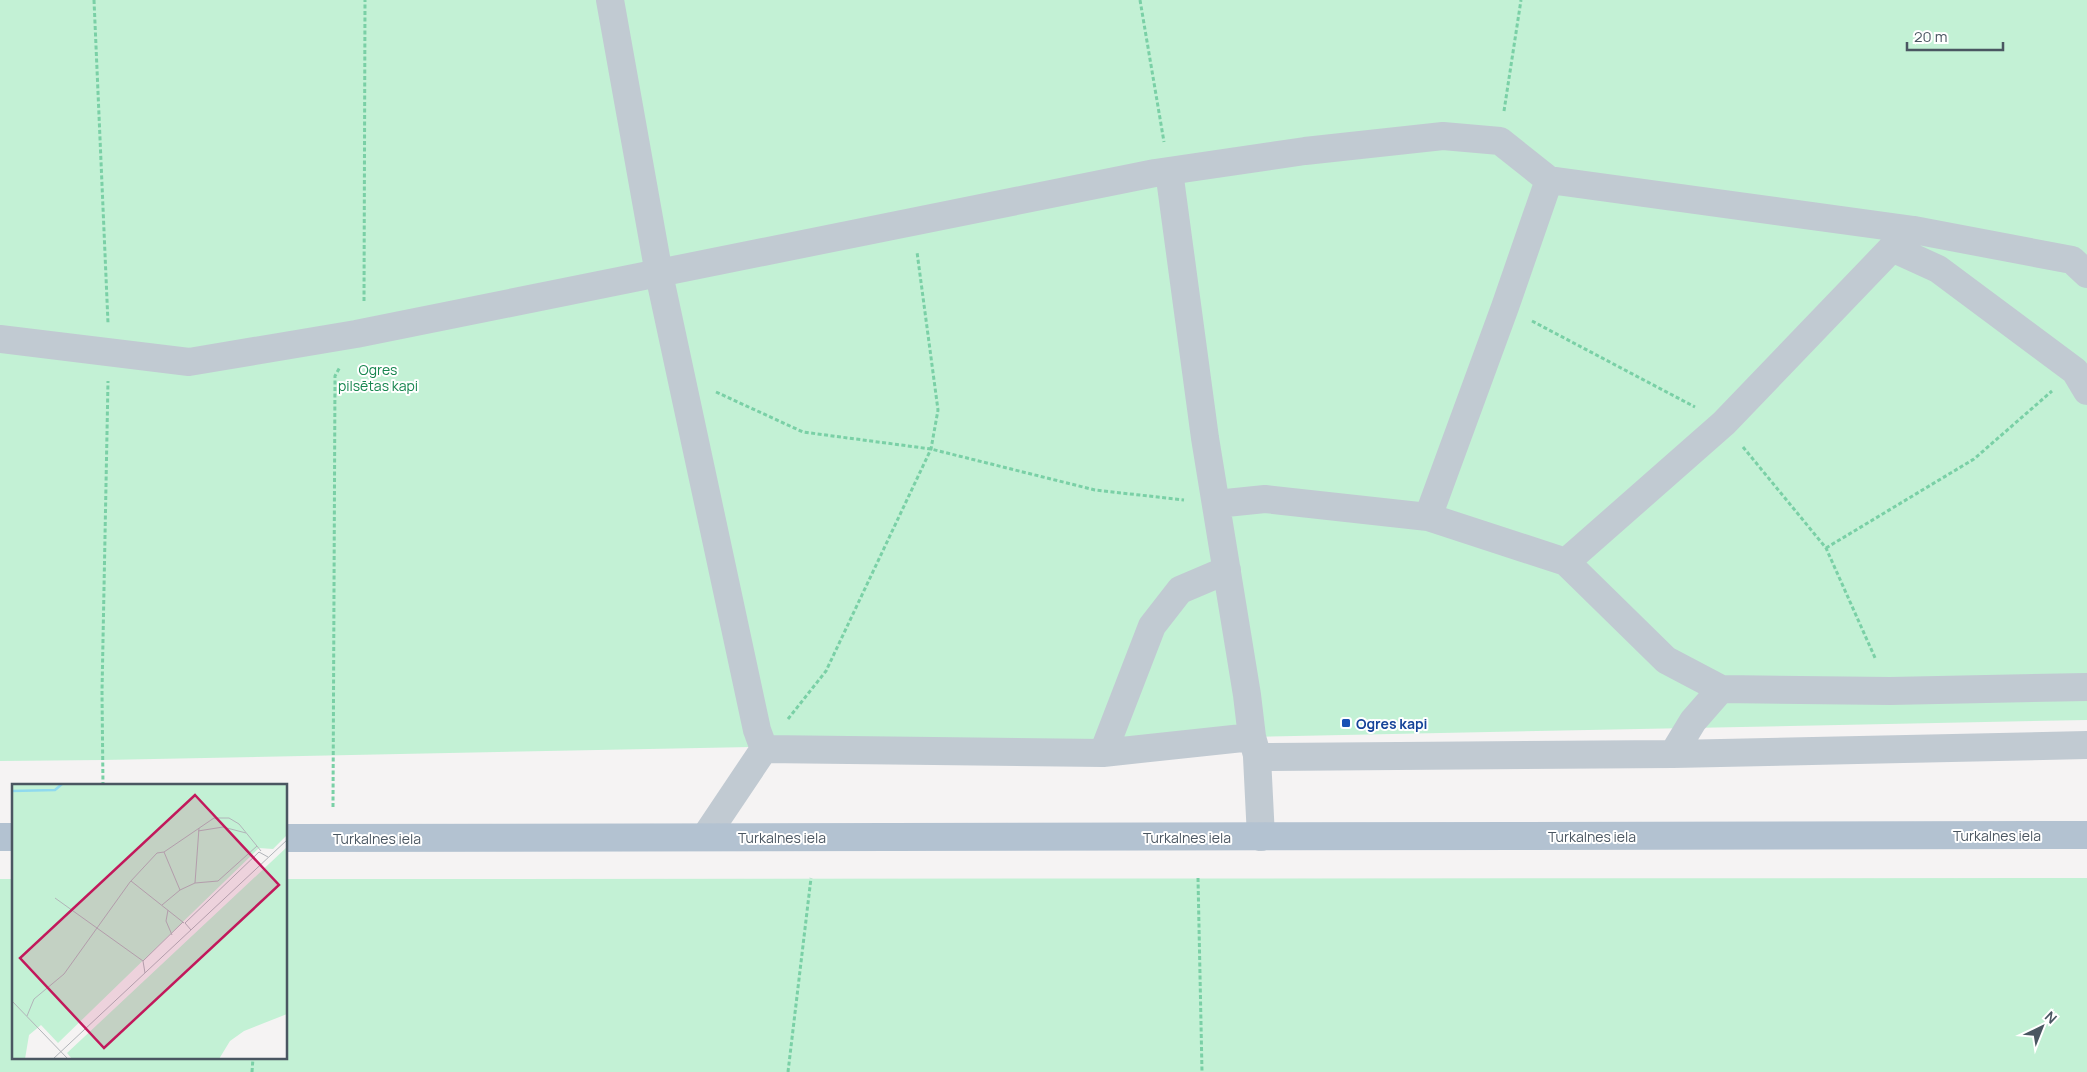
<svg xmlns="http://www.w3.org/2000/svg" width="2087" height="1072" font-family="Manrope,sans-serif">
	<style>
		.green { fill: #c3f1d5 }
		.lines { fill: none; stroke-linecap: round; stroke-linejoin: round }
		.path { stroke: #7ad0a6; stroke-width: 3; stroke-dasharray: 4 2.5; stroke-linecap: butt }
		.minor { stroke: #c1cad2; stroke-width: 28 }
		.major { stroke: #b3c2d1; stroke-width: 28 }
		.transit-dot { fill: #1a4fb4; stroke: #fff; stroke-width: 2 }
		.labels { text-anchor: middle; dominant-baseline: central; stroke-width: 4; stroke-linejoin: round; paint-order: stroke }
		.park-label { font-size: 14px; fill: #17864f; stroke: #fff }
		.transit-label { font-size: 14px; font-weight: bold; fill: #164399; stroke: #fff; text-anchor: start }
		.street-label { font-size: 14px; fill: #4a5661; stroke: #fff }
		.inset-river { fill: none; stroke: #90daee; stroke-width: 2.5 }
		.inset-road { fill: none; stroke: #b1b4b9; stroke-width: 1 }
		.view { fill: #c2185b; fill-opacity: 0.15; stroke: #c2185b; stroke-width: 2.5 }
		.inset-edge { fill: none; stroke: #4a5661; stroke-width: 2.5 }
	</style>
	<rect width="100%" height="100%" fill="#f5f3f3"/>
	<path class="green" d="M0,0H2087V720L103,760L0,761Z
		M2087,878V1072H0V879H14V1058H286V879Z"/>
	<g class="lines">
		<path class="path" d="M94,0L108,323
			M1140,0L1164,142
			M1504,111L1521,0
			M364,301L365,0
			M1532,321L1695,407
			M716,392L803,432L931,449L1095,490L1184,500
			M1743,447L1826,548L1876,660
			M1826,548L1974,459L2052,391
			M788,719L826,671L931,449L938,410L917,252
			M103,786L102,692L108,381
			M333,807L335,376L340,367
			M1198,878L1202,1072
			M252,1072L253,1058
			M788,1072L811,878"/>
		<path class="minor" d="M610,0L659,274L757,730L764,749
			M1169,171L1205,438L1247,695L1252,737L1257,755
			M1892,248L1938,269L2075,371L2087,391
			M0,339L189,362L356,334L1155,173L1305,151L1443,136L1500,141L1549,180L1914,230L2072,260L2087,274
			M1216,504L1265,499L1428,517L1566,562L1666,660L1721,689L1890,691L2087,687
			M1428,517L1505,307L1549,180
			M1566,562L1724,423L1892,248L1914,230
			M1103,753L1152,626L1180,590L1227,570
			M1673,754L1693,721L1721,689
			M705,837L764,749L1103,753L1252,737
			M1261,837L1257,757L1673,754L2087,745"/>
		<path class="major" d="M0,837H14
			M286,838L2087,835"/>
	</g>
	<rect class="transit-dot" x="1341" y="718" width="10" height="10" rx="2.5"/>
	<g class="labels">
		<g class="park-label">
			<text x="378" y="369">Ogres<tspan x="378" dy="16">pilsētas kapi</tspan></text>
		</g>
		<g class="transit-label">
			<text x="1356" y="723">Ogres kapi</text>
		</g>
		<g class="street-label">
			<text x="1997" y="835">Turkalnes iela</text>
			<text x="1592" y="836">Turkalnes iela</text>
			<text x="782" y="837">Turkalnes iela</text>
			<text x="1187" y="837">Turkalnes iela</text>
			<text x="377" y="838">Turkalnes iela</text>
		</g>
	</g>
	<g transform="translate(12 784)">
		<rect width="275" height="275" fill="#f5f3f3"/>
		<path d="M0,0H275V51L261,65L247,64L46,259L29,241L17,251L13,275H0ZM275,63V230L232,247L218,257L207,275H60L55,269Z" fill="#c3f1d5"/>
		<path class="inset-river" d="M0,7L43,6L50,0"/>
		<path class="inset-road" d="M186,47L211,43L234,49M152,68L168,106M119,97L172,139M183,99L187,44M43,114L131,177M150,121L168,106L183,99L206,97L245,62M156,126L154,137L160,151M179,146L173,139L247,68L256,73M133,189L131,177L171,138M0,217L56,275M15,232L22,215L52,190L118,98L145,69L152,68L202,34H217L227,40L249,67M41,275L275,56"/>
		<path class="view" d="M183,11L267,101L92,264L8,174Z"/>
		<rect width="275" height="275" class="inset-edge"/>
	</g>
	<g transform="translate(2042 1027) rotate(43)" stroke="#ffffff" stroke-width="4" paint-order="stroke">
	<path d="M0-4L9 19L0 12L-9 19Z" fill="#4a5661"/>
	<text y="-8" font-size="14" font-weight="bold" text-anchor="middle" fill="#4a5661">N</text>
	</g>
	<path d="M1907 42v8h96v-8" fill="none" stroke="#4a5661" stroke-width="2.5"/>
	<text x="1914" y="42" font-size="15" fill="#4a5661" stroke="#ffffff" stroke-width="4" paint-order="stroke">20 m</text>
</svg>
